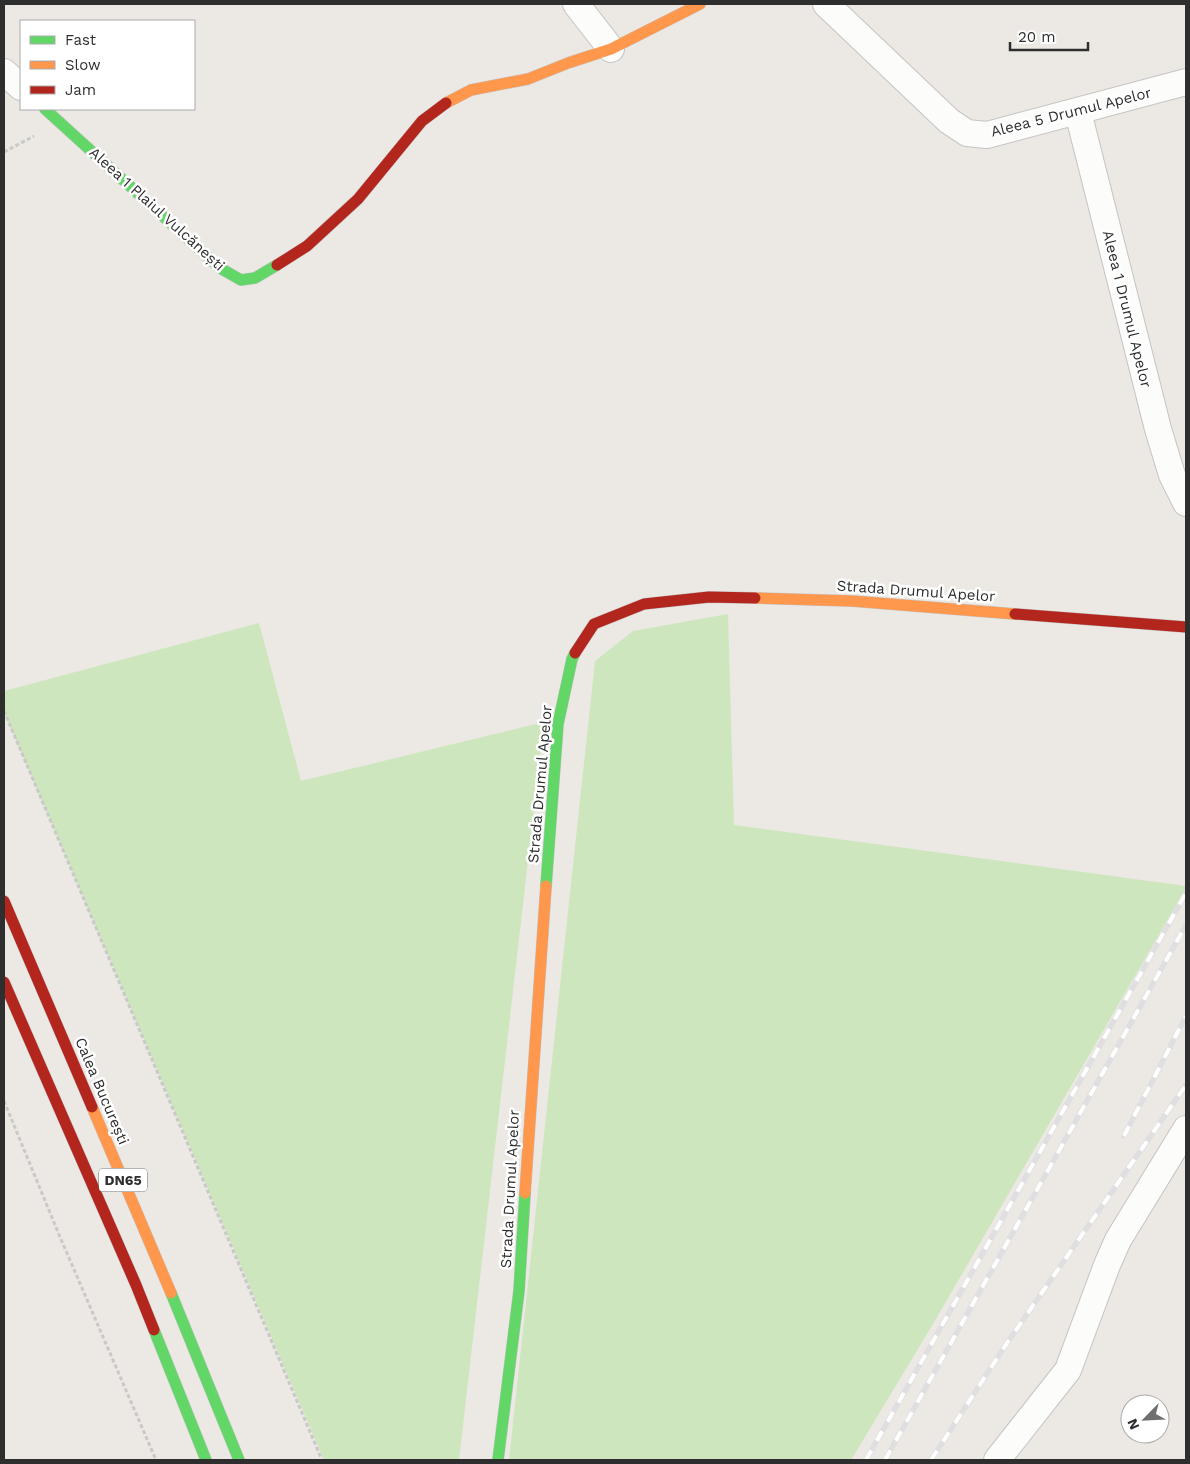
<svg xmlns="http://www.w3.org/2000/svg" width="1190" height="1464" font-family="'Work Sans',sans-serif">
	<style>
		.green { fill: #cee6be }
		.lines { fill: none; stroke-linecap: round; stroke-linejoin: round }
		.street-casing { stroke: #c5c4c5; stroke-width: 28 }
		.fast-casing { stroke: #c5c4c5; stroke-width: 12 }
		.slow-casing { stroke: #c5c4c5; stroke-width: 12 }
		.jam-casing { stroke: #c5c4c5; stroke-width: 12 }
		.path { stroke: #c9c9c8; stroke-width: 3; stroke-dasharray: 4 2.5; stroke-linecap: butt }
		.street { stroke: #fcfcfb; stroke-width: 26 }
		.fast { stroke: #63d668; stroke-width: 11 }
		.slow { stroke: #ff974d; stroke-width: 11 }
		.jam { stroke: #b3261e; stroke-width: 11 }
		.rail-casing { stroke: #dfdfe1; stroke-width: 5.5 }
		.rail { stroke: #fff; stroke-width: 4; stroke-dasharray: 11; stroke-linecap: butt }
		.labels { text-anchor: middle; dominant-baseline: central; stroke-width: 5; stroke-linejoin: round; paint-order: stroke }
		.shield { fill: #fff; stroke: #6d6d6d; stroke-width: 1 }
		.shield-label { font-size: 14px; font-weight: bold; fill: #2e2e2e }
		.street-label { font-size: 15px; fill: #2e2e2e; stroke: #fff }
	</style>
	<rect width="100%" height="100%" fill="#ece8e4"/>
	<path class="green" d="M728,614L734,825L1186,886V888L933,1324L851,1460H509L595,661L633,631Z
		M259,623L301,781L544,722L459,1460H324L4,712V691Z"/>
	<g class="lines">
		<defs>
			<path id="street" d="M576,4L611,49
				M826,4L949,121L967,133L987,135L1186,82
				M4,72L21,87
				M1078,112L1158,429L1172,475L1186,503
				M997,1460L1068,1370L1107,1265L1118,1240L1186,1129"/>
			<path id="fast" d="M45,109L220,268L241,280L255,278L277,265
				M546,886L558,724L572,659L575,653
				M171,1293L239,1460
				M154,1330L206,1460
				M498,1460L519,1291L525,1193"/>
			<path id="slow" d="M446,103L471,90L528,79L568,63L611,49L700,4
				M755,598L852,601L1015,614
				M92,1107L171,1293
				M525,1193L546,886"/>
			<path id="jam" d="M277,265L307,246L358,199L422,121L446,103
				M1015,614L1186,627
				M575,653L594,624L644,604L709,597L755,598
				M4,901L92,1107
				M4,982L136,1285L154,1330"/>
		</defs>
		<use href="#street" class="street-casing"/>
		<use href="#fast" class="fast-casing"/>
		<use href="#slow" class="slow-casing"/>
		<use href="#jam" class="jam-casing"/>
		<path class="path" d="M4,152L34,136
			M4,711L322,1460
			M4,1101L60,1237L156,1460"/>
		<use href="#street" class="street"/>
		<use href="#fast" class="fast"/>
		<use href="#slow" class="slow"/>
		<use href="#jam" class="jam"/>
		<defs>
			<path id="rail" d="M1124,1136L1186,1016
				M866,1460L1186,893
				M885,1460L1186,925
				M931,1460L1007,1343L1186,1085"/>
		</defs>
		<use href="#rail" class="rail-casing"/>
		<use href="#rail" class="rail"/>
	</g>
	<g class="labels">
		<rect class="shield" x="99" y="1168.5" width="48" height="23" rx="4"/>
		<g class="shield-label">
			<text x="123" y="1180">DN65</text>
		</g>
		<g class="street-label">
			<text transform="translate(1071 112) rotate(-14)">Aleea 5 Drumul Apelor</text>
			<text transform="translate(157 209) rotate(42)">Aleea 1 Plaiul Vulcănești</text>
			<text transform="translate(1127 309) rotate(76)">Aleea 1 Drumul Apelor</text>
			<text transform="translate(916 591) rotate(4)">Strada Drumul Apelor</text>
			<text transform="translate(540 784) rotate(-85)">Strada Drumul Apelor</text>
			<text transform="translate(102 1091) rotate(67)">Calea București</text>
			<text transform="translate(510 1189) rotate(-87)">Strada Drumul Apelor</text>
		</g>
	</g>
	<rect width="1190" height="1464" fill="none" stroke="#2e2e2e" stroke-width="10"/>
	<rect x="20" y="20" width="175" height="90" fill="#ffffff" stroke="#ababab"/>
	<rect x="30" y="36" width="25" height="8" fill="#63d668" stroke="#ababab"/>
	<text x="65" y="45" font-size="15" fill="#2e2e2e">Fast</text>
	<rect x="30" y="61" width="25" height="8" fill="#ff974d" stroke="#ababab"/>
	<text x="65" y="70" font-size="15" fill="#2e2e2e">Slow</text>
	<rect x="30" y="86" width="25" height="8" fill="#b3261e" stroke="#ababab"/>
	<text x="65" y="95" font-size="15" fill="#2e2e2e">Jam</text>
	<g transform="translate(1145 1419) rotate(246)"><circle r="24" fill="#ffffff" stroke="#ababab"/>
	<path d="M0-4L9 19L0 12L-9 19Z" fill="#706f6e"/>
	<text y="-8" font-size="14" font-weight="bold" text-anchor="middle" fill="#2e2e2e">N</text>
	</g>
	<path d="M1010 42v8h78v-8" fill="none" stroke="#2e2e2e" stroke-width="2.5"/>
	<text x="1018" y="42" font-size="15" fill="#2e2e2e" stroke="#ffffff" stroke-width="4" paint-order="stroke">20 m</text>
</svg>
